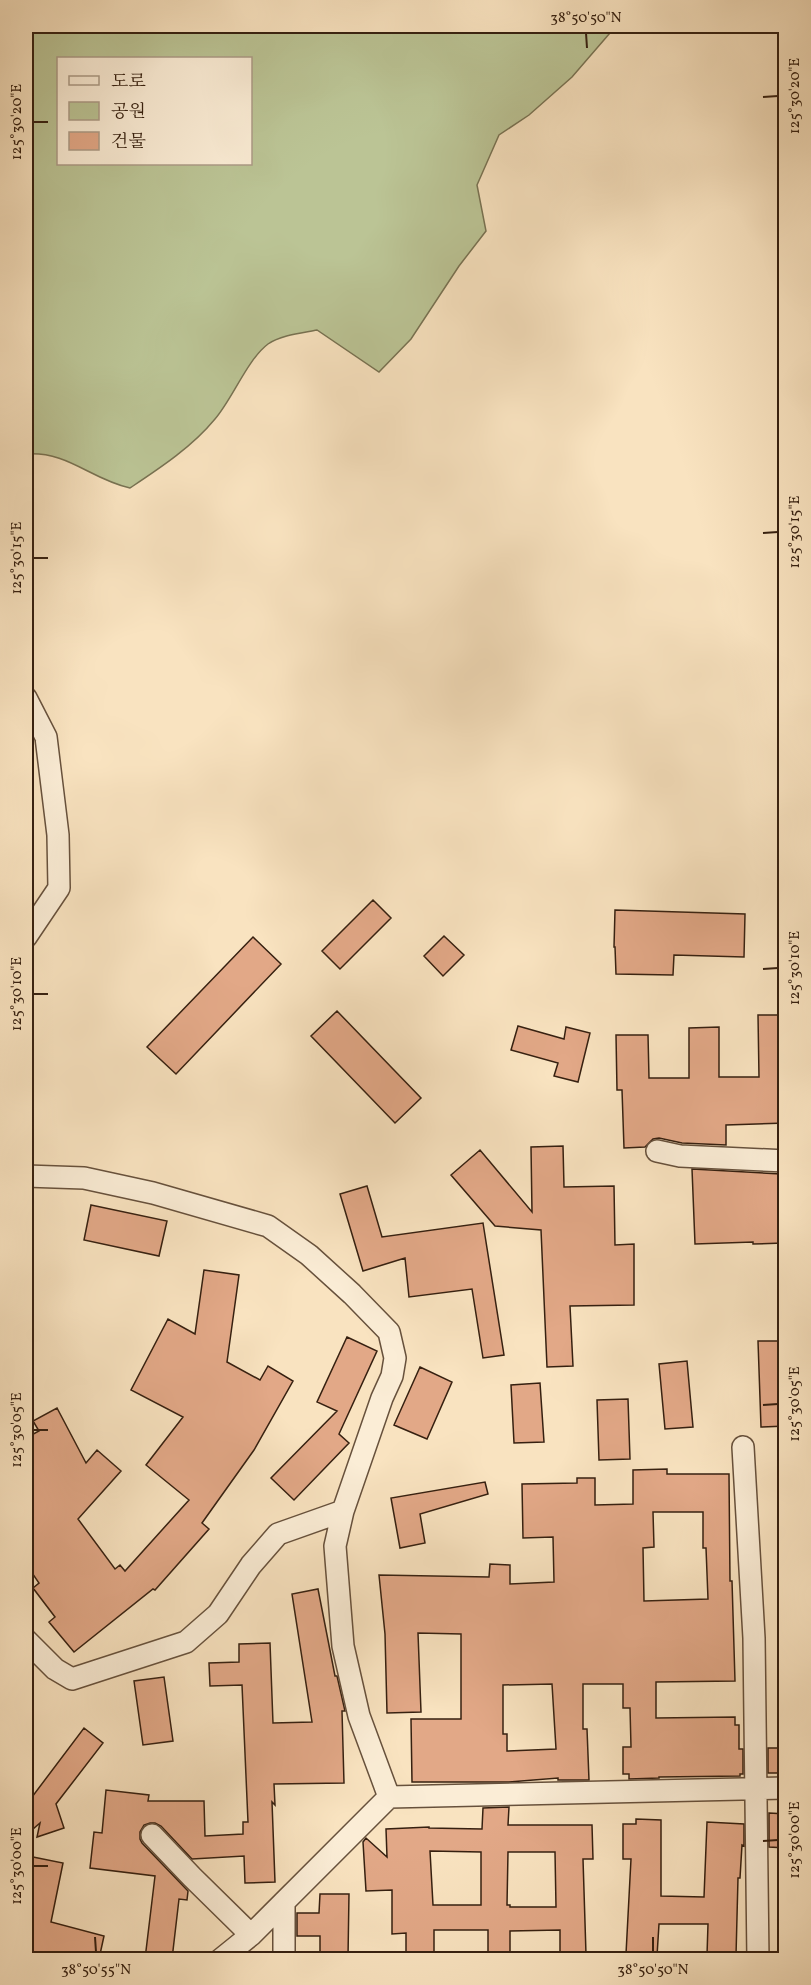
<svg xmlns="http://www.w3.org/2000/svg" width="811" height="1985" font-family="Vollkorn,'Noto Serif KR',serif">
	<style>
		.green { fill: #bbc495; stroke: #787252; stroke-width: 1.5; fill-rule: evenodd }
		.building { fill: #e2a887; stroke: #362010; stroke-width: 1.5; fill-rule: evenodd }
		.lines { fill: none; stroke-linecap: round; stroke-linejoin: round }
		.street-casing { stroke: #67513c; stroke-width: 24 }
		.street { stroke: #fbedd6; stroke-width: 21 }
		.ticks { fill: none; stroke: #362010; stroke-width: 2 }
		.neatline { fill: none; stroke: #362010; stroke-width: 2 }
		.ticks-label { font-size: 15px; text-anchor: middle; fill: #362010 }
	</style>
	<rect width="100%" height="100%" fill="#f9e3c0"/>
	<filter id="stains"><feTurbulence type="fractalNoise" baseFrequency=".00333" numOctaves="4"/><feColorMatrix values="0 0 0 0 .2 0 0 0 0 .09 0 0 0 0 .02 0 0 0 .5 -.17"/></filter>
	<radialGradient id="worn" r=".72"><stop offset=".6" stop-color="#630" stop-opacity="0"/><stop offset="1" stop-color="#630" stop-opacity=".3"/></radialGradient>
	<path class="green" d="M26,26H616L572,77L529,115L499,135L477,185L486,231L459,266L411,339L379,372L317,330C302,333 281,335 268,344C247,360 233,398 215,419C192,447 160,468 130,488C90,479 68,451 26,454ZM58,58H250V164H58Z"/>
	<path class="building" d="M373,900L391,918L340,969L322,951Z
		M615,910L745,914L744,957L674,955L673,975L616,974L615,947H614Z
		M444,936L464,955L443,976L424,956Z
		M253,937L281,964L176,1074L147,1047Z
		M337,1011L421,1098L395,1123L311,1036Z
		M758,1015H786V1123L726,1125V1145L682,1143L659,1138L653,1139L645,1147L624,1148L622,1090H617L616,1035H648L649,1078H689V1028L719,1027V1077H759Z
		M518,1026L564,1039L566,1027L590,1033L578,1082L554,1076L558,1063L511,1050Z
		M563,1146L564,1187L614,1186L615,1245L634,1244V1305L570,1306L573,1366L547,1367L541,1230L495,1226L451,1175L480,1150L532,1212L531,1147Z
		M692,1169L781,1174L783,1243L753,1244V1242L695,1244Z
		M367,1186L382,1237L483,1223L504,1355L483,1358L472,1289L409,1297L405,1258L363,1271L340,1194Z
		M91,1205L167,1221L159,1256L84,1240Z
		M204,1270L239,1275L227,1362L260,1380L268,1366L293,1381L254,1450L202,1523L209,1529L155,1590L153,1589L74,1652L49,1622L55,1617L33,1588L39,1583L26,1564V1438L39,1431L33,1421L57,1408L86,1463L97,1450L121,1471L78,1519L115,1569L120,1565L125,1571L189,1500L146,1465L183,1417L131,1390L168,1319L195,1334Z
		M347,1337L377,1351L339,1434L349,1443L294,1500L271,1478L337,1411L317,1402Z
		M758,1341H786V1426L761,1427Z
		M687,1361L693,1427L665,1429L659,1364Z
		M420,1367L452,1382L427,1439L394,1425Z
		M540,1383L544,1442L514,1443L511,1385Z
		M628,1399L630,1459L599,1460L597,1400Z
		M667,1469V1474H729L730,1581H732L735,1681L656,1682V1718L735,1717V1725H739V1749H743V1774H740V1776L659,1777V1778L629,1779V1774H623V1747H631L630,1708H623V1684H583V1729H587L589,1780H558V1778L509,1782H412L411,1719H461V1634L418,1633L421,1712L387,1713L385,1634L379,1575L489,1577L490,1564L510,1565V1584L554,1582L553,1537L523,1538L522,1484L577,1483V1478H595V1505L633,1504V1470ZM653,1512H703V1548H706L708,1599L644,1601L643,1548L654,1547ZM552,1684L556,1749L507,1751V1734H503V1685Z
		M485,1482L488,1494L420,1514L425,1543L400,1548L391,1498Z
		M318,1589L335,1676H337L345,1711H342L344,1783L274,1784L275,1805L272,1802L275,1882L245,1883L244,1856L192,1859L161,1826L155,1823H150L144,1825L140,1832V1839L142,1843L188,1891L187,1900L179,1899L172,1959H145L155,1876L90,1868L94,1832L102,1833L106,1790L149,1795L148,1801H204L205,1836L243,1834V1822H248L242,1685L210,1686L209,1663L239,1662V1644L270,1643L273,1723L312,1722L292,1594Z
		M164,1677L173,1741L143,1745L134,1681Z
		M84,1728L103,1743L56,1804L64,1828L37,1837L40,1823L26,1835V1805Z
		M768,1748H786V1773H768Z
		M509,1807L508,1825H592L593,1859H583L586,1954L560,1955V1930L510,1931V1957H488V1930H434V1955H406V1933L392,1934V1890L366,1891L363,1842L366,1838L387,1857L386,1829L429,1827V1828L482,1829L483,1808ZM430,1851L481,1852V1905H433ZM508,1852H555L556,1907H510V1905H507Z
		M769,1813L786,1814V1848L769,1847Z
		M636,1819L661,1820V1896L704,1897L707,1822L744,1824V1846L742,1845L740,1878H738L736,1956L707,1955L708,1924H659L657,1956L626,1954L631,1859H623V1824H636Z
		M33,1857L63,1863L51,1922L104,1936L99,1959H59L26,1952V1892Z
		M320,1894H349L348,1957H320V1936H297V1913H319Z"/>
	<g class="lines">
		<defs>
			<path id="street" d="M26,698L46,737L58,835L59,888L26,937
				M657,1151L680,1156L786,1161
				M26,1176L84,1178L153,1193L268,1226L309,1255L352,1294L389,1332L395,1358L392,1376L382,1398L343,1511L335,1546L343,1646L359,1716L389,1797
				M743,1447L754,1638L758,1960
				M26,1640L55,1669L72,1679L186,1642L218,1614L251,1565L278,1534L343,1511
				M152,1835L192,1877L251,1935
				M284,1902V1960
				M220,1960L251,1935L389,1797L786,1788"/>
		</defs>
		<use href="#street" class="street-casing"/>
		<use href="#street" class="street"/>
	</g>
	<path class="ticks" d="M586,33L587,48M763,97L778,96M33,122H48M763,533L778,532M33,558H48M763,969L778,968M33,994H48M763,1405L778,1404M33,1430H48M763,1841L778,1840M33,1866H48M95,1937L96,1952M653,1937V1952"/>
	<rect width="811" height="1985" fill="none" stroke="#f9e3c0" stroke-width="66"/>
	<rect x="57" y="57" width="195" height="108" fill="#fbedd6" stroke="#ac9b87" stroke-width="1.5"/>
	<rect x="69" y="76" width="30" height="9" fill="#fbedd6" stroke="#ac9b87" stroke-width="1.5"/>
	<text x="111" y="87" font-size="18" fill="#362010">도로</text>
	<rect x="69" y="102" width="30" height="18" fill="#bbc495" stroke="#ac9b87" stroke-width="1.5"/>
	<text x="111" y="117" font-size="18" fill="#362010">공원</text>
	<rect x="69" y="132" width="30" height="18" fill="#e2a887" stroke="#ac9b87" stroke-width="1.5"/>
	<text x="111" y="147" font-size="18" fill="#362010">건물</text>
	<rect x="33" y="33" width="745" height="1919" class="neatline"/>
	<g class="ticks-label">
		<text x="586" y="22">38°50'50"N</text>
		<text transform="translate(794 96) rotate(-90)" y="5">125°30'20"E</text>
		<text transform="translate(16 122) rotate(-90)" y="5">125°30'20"E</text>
		<text transform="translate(794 532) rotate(-90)" y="5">125°30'15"E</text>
		<text transform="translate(16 558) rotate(-90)" y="5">125°30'15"E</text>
		<text transform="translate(794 968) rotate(-90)" y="5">125°30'10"E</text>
		<text transform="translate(16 994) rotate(-90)" y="5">125°30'10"E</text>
		<text transform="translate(794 1404) rotate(-90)" y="5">125°30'05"E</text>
		<text transform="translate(16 1430) rotate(-90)" y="5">125°30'05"E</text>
		<text transform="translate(794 1840) rotate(-90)" y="5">125°30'00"E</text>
		<text transform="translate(16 1866) rotate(-90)" y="5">125°30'00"E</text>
		<text x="96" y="1974">38°50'55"N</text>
		<text x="653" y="1974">38°50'50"N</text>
	</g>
	<rect width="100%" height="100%" filter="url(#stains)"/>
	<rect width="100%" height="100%" fill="url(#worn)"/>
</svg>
